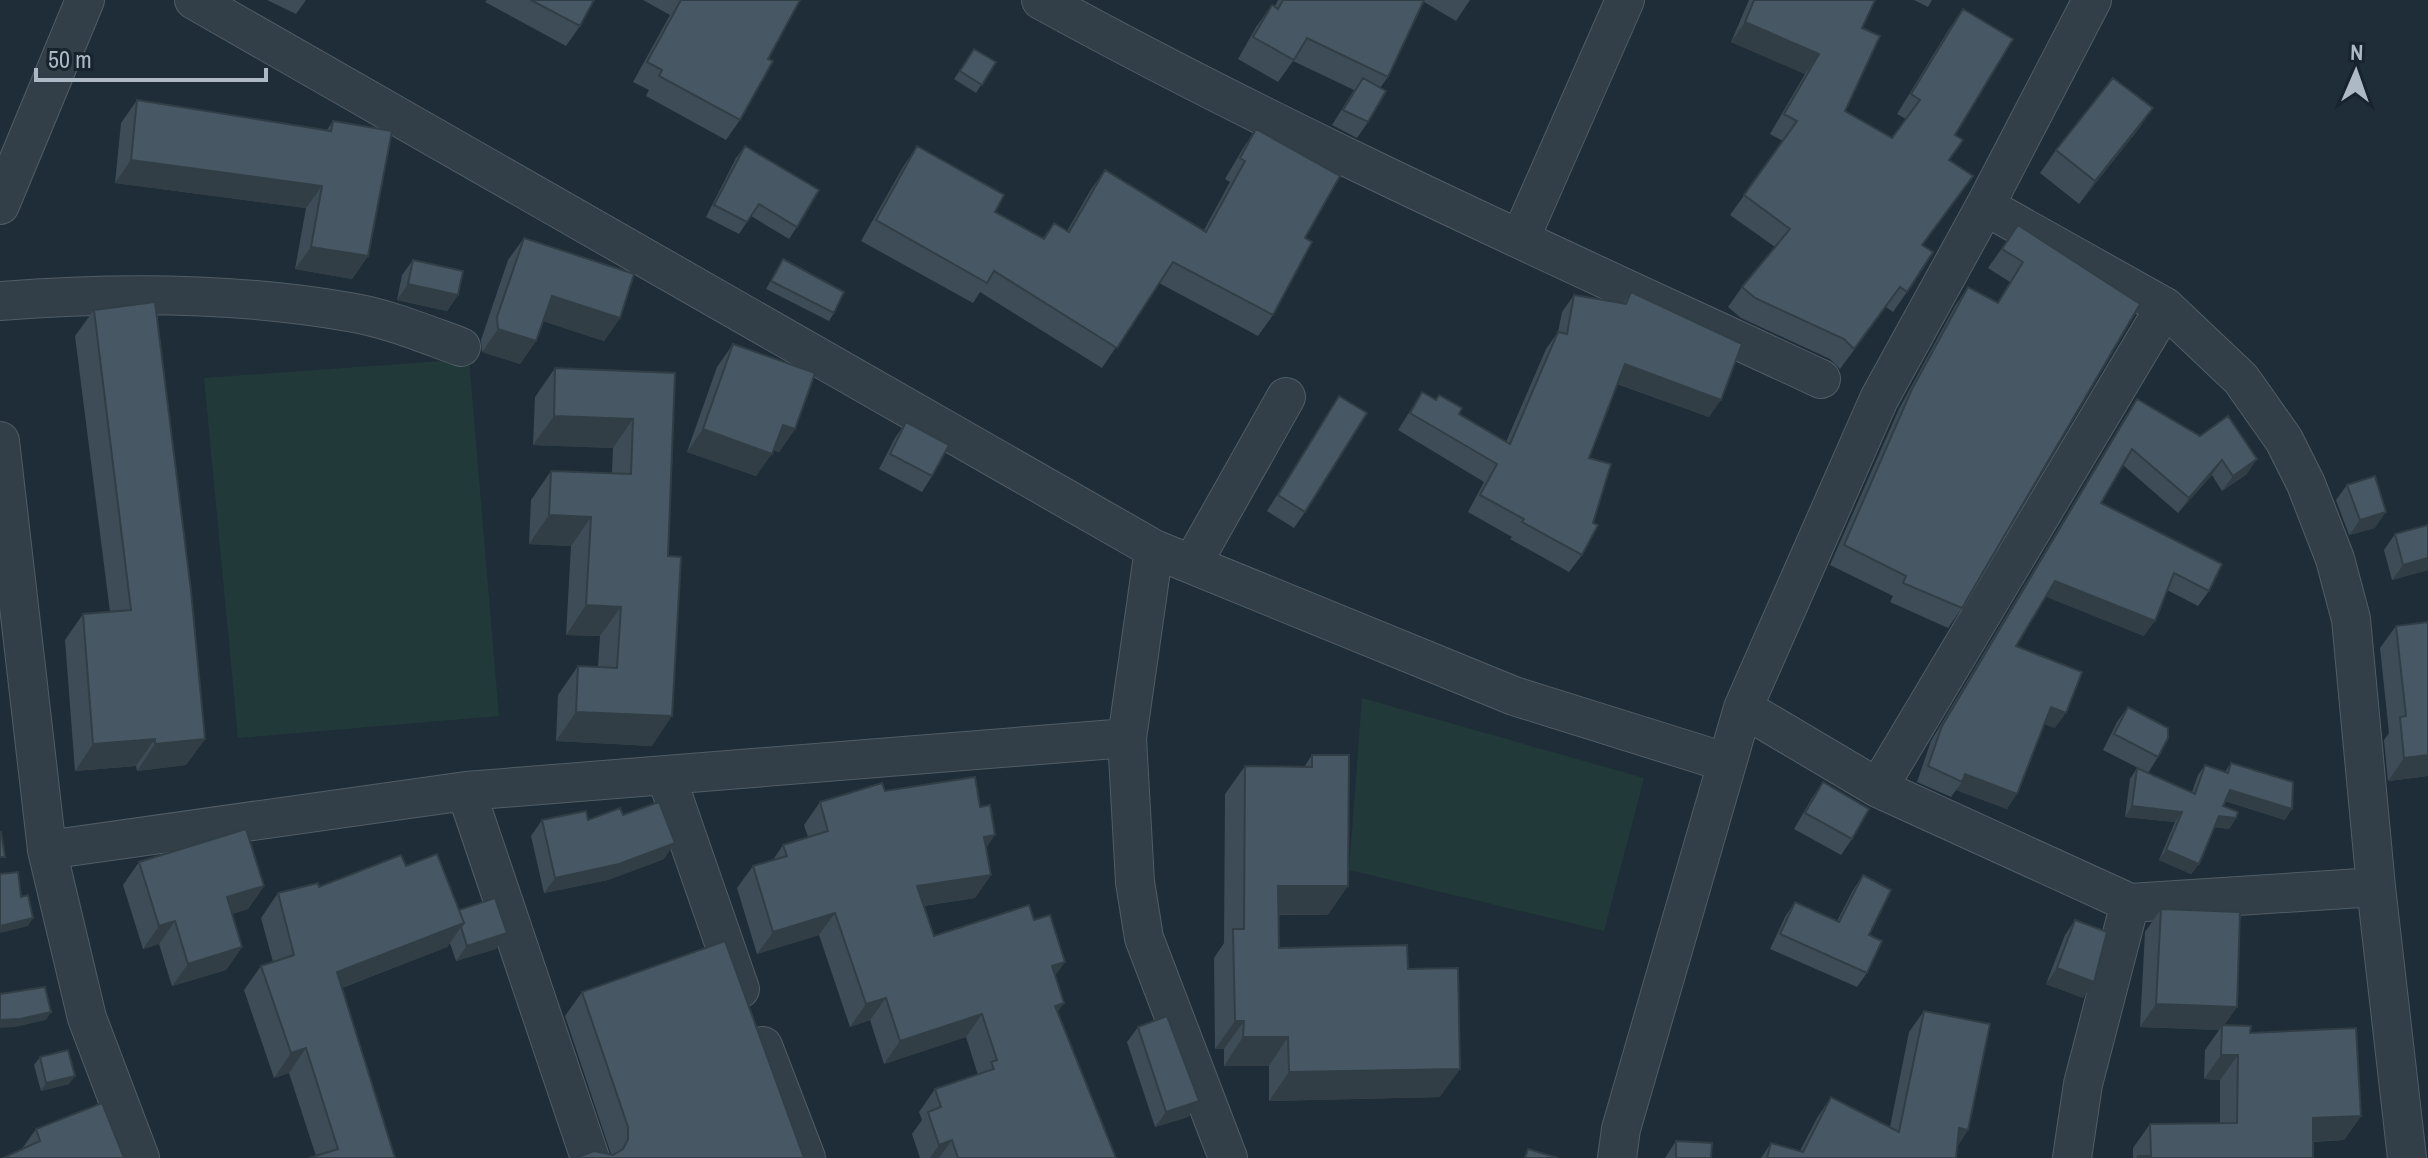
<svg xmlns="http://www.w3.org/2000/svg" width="2428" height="1158" font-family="'Archivo Narrow',sans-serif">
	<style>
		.green { fill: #213938 }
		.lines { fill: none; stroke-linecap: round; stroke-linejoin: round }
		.minor-casing { stroke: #505d66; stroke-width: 40 }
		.minor { stroke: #333f48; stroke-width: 38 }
		.wall { fill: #3d4c56 }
		.shaded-wall { fill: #323e46 }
		.building { fill: #475864; stroke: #323e46; stroke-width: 2 }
	</style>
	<rect width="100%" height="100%" fill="#1f2d38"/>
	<path class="green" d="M469,359L499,716L238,738L204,378Z
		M1362,698L1644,778L1604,931L1349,870Z"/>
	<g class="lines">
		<defs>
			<path id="minor" d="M194,0L1154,549L1514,696L1725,762
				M1041,0C1294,139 1559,257 1821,379
				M0,205L85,0
				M1985,206L2165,307L2241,379L2284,440L2306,484L2335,559L2351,619L2376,887L2407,1158
				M1520,239L1625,0
				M0,301C115,292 235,292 349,312C387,318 425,334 461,347
				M0,441L47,850L87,1018L140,1158
				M1154,549L1127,738L1135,882L1144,938L1228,1158
				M1192,564L1286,397
				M1743,708L1878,788L2130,903L2376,887
				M666,776L740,989
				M1878,788L2165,307
				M466,791L590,1158
				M47,850L466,791L1127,738
				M763,1046L806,1158
				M1617,1158L1621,1129L1743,708L1879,399L1985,206L2092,0
				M2072,1158L2083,1084L2130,903"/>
		</defs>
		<use href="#minor" class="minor-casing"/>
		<use href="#minor" class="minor"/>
	</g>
	<path class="wall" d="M267,0H306L296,14Z
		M487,0H594L580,26L566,46L485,2Z
		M643,0H800L768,59L740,120L726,140L646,96L649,90L633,82L670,15Z
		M1278,0H1470L1456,21L1424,2L1388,77L1380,88L1368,122L1357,138L1332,125L1354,90L1293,61L1278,82L1238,59L1256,27L1272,5L1275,6Z
		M1749,0H1875L1862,28L1845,111L1892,138L1906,119L1897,114L1949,29L1963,9L1955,135L1949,160L1907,292L1893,312L1886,307L1840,369L1830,359L1741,318L1728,307L1742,287L1775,247L1730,215L1783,141L1770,134L1805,74L1731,42Z
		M1914,0H1932L1928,7Z
		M974,49L996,62L976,93L954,79Z
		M137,100L327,130L333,121L368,256L352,279L295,269L306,208L115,183L121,123Z
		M2153,108L2137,131L2079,204L2040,173L2056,150Z
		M1256,129L1305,238L1273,315L1258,336L1159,283L1102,368L980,292L973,303L861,241L903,167L917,146L995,212L1043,238L1054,223L1067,231L1090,191L1105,170L1204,230L1230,182L1225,179L1242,150Z
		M745,146L797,227L789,239L751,216L739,234L706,217L736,158Z
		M2018,225L2140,304L1962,608L1948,628L1890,602L1893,596L1830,565L1899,409L1955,306L1968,287L1997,303L2010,282L1988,268Z
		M524,238L620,318L604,341L543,321L536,341L520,364L482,352L481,340L508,260Z
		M783,259L834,313L829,321L766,289Z
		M413,260L458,295L447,311L397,300L402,275Z
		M1631,292L1709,417L1617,384L1589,458L1582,555L1569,572L1510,539L1512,537L1468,512L1484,482L1398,430L1422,392L1506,442L1546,349L1558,332L1562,312L1574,295L1623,304Z
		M94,310L205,739L186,765L137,771L136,766L75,771L65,640L83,614L110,612L75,336Z
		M733,344L795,429L779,452L773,450L756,476L687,452L717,367Z
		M555,368L675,373L652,746L556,741L558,695L578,666L598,667L600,636L566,635L571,546L529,544L531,500L551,471L612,473L613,448L533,445L535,397Z
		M1339,396L1305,512L1294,528L1267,511Z
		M2137,399L2247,474L2222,491L2212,475L2178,513L2123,465L2101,503L2209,591L2198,606L2167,590L2144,636L2045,596L2016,646L2055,728L2044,724L2007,809L1956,790L1951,797L1917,782L1931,741L2127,414Z
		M906,422L932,476L922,492L879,469L895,438Z
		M2347,485L2375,528L2349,535L2336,500Z
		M2428,525V570L2392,580L2384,550L2395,534Z
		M2428,622V776L2388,781L2384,740L2389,733L2380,648L2396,626Z
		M2128,707L2158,757L2148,773L2192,792L2198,775L2205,765L2225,772L2231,763L2285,820L2225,801L2223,806L2236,818L2229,829L2214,827L2199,864L2191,874L2159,860L2175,822L2125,817L2130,779L2137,768L2142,770L2103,750L2117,722Z
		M1312,755L1328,915H1279V948L1408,969L1440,1097L1269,1101V1066H1224V1049H1215L1214,958L1224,943L1225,794L1245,766L1304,767Z
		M1823,782L1852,839L1841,855L1794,829L1812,798Z
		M885,791L986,848L991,875L975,898L924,906L934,936L1055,976L1058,1012L1116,1158H920L912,1134L922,1120L919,1112L935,1089L978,1075L966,1037L884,1064L870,1020L850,1027L819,935L757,954L737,888L753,866L773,860L783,845L808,837L804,825L820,802Z
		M542,820H588L664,859L608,880L544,893L531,836Z
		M139,862L264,886L248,909L232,914L242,947L226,970L172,986L159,944L143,949L123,885Z
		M406,866L459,910L496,949L456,961L450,943L447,947L342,988L395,1158L316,1156L289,1073L274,1078L244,990L261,966L273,962L261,918L278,893L319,887Z
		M1863,875L1867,973L1857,987L1770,949L1785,917L1795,902L1837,921L1853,890Z
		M2161,909L2237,1007L2224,1025L2250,1033L2361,1116L2344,1140L2313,1142V1158H2133V1148L2150,1124L2220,1123V1080L2204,1079L2205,1050L2219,1030L2140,1027L2145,932Z
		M2075,920L2083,998L2046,984L2065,935Z
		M582,992L804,1158L611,1154L565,1016Z
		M1924,1011L1968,1130L1957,1147L1956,1158H1761L1771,1143L1800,1151L1817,1118L1831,1097L1890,1127L1909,1032Z
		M1138,1027L1199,1101L1188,1117L1155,1127L1127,1042Z
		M40,1057L69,1084L41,1091L34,1065Z
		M36,1129L124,1158L21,1150Z
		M1676,1141L1711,1158H1665Z"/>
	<path class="shaded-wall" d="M1745,22L1819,54L1805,74L1731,42Z
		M2153,108L2137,131L2079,204L2095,181Z
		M131,160L322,186L306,208L115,183Z
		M311,247L368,256L352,279L295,269Z
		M408,284L458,295L447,311L397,300Z
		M552,296L620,318L604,341L536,319Z
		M498,329L536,341L520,364L482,352Z
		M1625,364L1721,400L1709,417L1613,382Z
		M554,416L633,419L613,448L533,445Z
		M783,425L795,429L779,452L767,448Z
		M703,429L772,454L756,476L687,452Z
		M2257,459L2247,474L2222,491L2233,476Z
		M2222,460L2212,475L2178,513L2189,498Z
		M2386,512L2375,528L2349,535L2360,520Z
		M549,515L591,517L571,546L529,544Z
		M2428,558V570L2392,580L2403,565Z
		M2055,581L2155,621L2144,636L2044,596Z
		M586,605L621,607L600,636L566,635Z
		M2051,707L2066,713L2055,728L2040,722Z
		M576,712L672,716L652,746L556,741Z
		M155,739L136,766L75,771L93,744Z
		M205,739L186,765L137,771L155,744Z
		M2428,755V776L2388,781L2404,758Z
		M1965,774L2017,794L2007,809L1956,790L1962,782Z
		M2230,790L2292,809L2285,820L2223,800Z
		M2132,806L2182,812L2175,822L2125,817Z
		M2219,816L2236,818L2229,829L2212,827Z
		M995,835L979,858L984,837Z
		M675,843L664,859L608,880L544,893L555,878Z
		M2166,850L2199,864L2191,874L2159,860Z
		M991,875L975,898L901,909L917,886Z
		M264,886L248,909L211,920L227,897Z
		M1278,886H1348L1328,915L1258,914Z
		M835,913L819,935L757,954L773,932Z
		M33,918L28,926L0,933V926Z
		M175,921L159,944L143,949L159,926Z
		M464,923L447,947L320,996L337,972Z
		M507,933L496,949L456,961L467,946Z
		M242,947L226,970L172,986L188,964Z
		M1065,962L1049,984L1052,966Z
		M2057,968L2094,982L2083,998L2046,984Z
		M886,998L870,1020L850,1027L866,1004Z
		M1064,1003L1048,1025L1055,1006Z
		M2156,1004L2237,1007L2222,1028V1025L2219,1030L2140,1027Z
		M51,1012L46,1020L15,1027L0,1028V1020Z
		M982,1014L966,1037L884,1064L900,1041Z
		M1235,1021H1244L1224,1049H1215Z
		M1243,1037H1288L1269,1066H1224Z
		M306,1048L289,1073L274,1078L291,1053Z
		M2221,1055H2238L2220,1080L2204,1079Z
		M1460,1069L1440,1097L1269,1101L1289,1072Z
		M75,1076L69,1084L41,1091L46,1083Z
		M1199,1101L1188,1117L1155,1127L1166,1112Z
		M2361,1116L2344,1140L2296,1142L2313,1118Z
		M1959,1128L1968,1130L1954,1151Z
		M952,1140L939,1158H930L939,1145Z"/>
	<path class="building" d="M531,0H594L580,26Z
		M681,0H800L768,59L773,61L740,120L659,76L662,70L647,62Z
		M1283,0H1424L1388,77L1307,38L1294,60L1253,37L1272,5L1278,9Z
		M1754,0H1875L1862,28L1880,36L1845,111L1892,138L1920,100L1911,94L1963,9L2013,39L1955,135L1963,140L1949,160L1973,176L1922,245L1933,252L1907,292L1900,287L1854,349L1844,339L1755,298L1742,287L1790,229L1744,195L1797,121L1784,114L1819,54L1745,22Z
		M974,49L996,62L982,85L960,71Z
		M1363,78L1386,91L1368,122L1343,110Z
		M2113,78L2153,108L2095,181L2056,150Z
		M137,100L331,131L333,121L392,131L368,256L311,247L322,186L131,160Z
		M1256,129L1340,176L1305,238L1312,242L1273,315L1173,262L1117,348L994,271L987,283L876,220L917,146L1004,195L995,212L1044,239L1054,223L1069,232L1105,170L1206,232L1245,161L1240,158Z
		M745,146L819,190L797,227L759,204L747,222L714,205Z
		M2018,225L2140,304L1962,608L1903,583L1906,576L1844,545L1912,389L1968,287L1998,303L2023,262L2002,249Z
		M524,238L634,274L620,318L552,296L536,341L498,329L497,317Z
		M783,259L844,292L834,313L771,281Z
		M413,260L463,271L458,295L408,284Z
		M1631,292L1742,344L1721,400L1625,364L1589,458L1611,464L1593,523L1598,525L1582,555L1522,522L1524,519L1480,495L1497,464L1410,413L1422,392L1436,400L1439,395L1462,408L1459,414L1510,444L1558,332L1567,334L1574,295L1626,304Z
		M155,302L191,591L205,739L155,744V739L93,744L83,614L131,610L94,310Z
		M733,344L815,373L795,429L783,425L772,454L703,429Z
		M555,368L675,373L668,556L681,557L672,716L576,712L578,666L617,668L621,607L586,605L591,517L549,515L551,471L631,474L633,419L554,416Z
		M1339,396L1367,413L1305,512L1278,495Z
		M2137,399L2200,436L2228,416L2257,459L2233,476L2222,460L2189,498L2132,449L2101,503L2222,564L2209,591L2174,573L2155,621L2055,581L2016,646L2082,672L2066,713L2051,707L2017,794L1965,774L1962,782L1928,766L1942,726Z
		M906,422L949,445L932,476L890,454Z
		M2375,476L2386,512L2360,520L2347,485Z
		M2428,525V558L2403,565L2395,534Z
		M2428,622V755L2404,758L2400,717L2406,716L2396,626Z
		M2128,707L2168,728V738L2158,757L2114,734Z
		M1312,755H1349L1348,886H1278L1279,948L1407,945L1408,969L1458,968L1460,1069L1289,1072L1288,1037H1243L1244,1021H1235L1233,929H1244L1245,766L1312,767Z
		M2231,763L2293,782L2292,809L2230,790L2223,806L2238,812L2236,818L2219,816L2199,864L2166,850L2182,812L2132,806L2137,768L2195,794L2205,765L2228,773Z
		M975,777L980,807L990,805L995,835L984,837L991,875L917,886L934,936L1029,905L1034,920L1050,915L1065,962L1052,966L1064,1003L1055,1006L1116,1158H958L952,1140L939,1145L928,1112L941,1107L935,1089L994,1069L991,1062L997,1060L982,1014L900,1041L886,998L866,1004L835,913L773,932L753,866L787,856L783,845L828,831L820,802L882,783L885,791Z
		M1823,782L1869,809L1852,839L1805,813Z
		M659,802L675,843L619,864L555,878L542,820L586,811L588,820L620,808L623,815Z
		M246,829L264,886L227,897L242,947L188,964L175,921L159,926L139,862Z
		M0,832H1L5,857H0Z
		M437,854L464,923L337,972L395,1158H309L338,1149L306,1048L291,1053L261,966L294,955L278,893L318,883L319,887L401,855L406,866Z
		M18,872L21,897L28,895L33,918L0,926V874Z
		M1863,875L1891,890L1869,935L1882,941L1867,973L1780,934L1795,902L1839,922Z
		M495,898L507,933L467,946L461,927L464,923L459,910Z
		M2161,909L2240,912L2237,1007L2156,1004Z
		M2075,920L2107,932L2094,982L2057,968Z
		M725,941L804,1158H576L594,1151L613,1155L623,1149L628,1139V1127L582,992Z
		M45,987L51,1012L20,1019L0,1020V994Z
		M1924,1011L1990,1024L1968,1130L1959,1128L1956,1158H1767L1771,1143L1803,1152L1831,1097L1899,1132Z
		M1167,1016L1199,1101L1166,1112L1138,1027Z
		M2222,1025L2251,1026L2250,1033L2356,1028L2361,1116L2313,1118V1158H2138V1156H2151L2150,1124L2237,1123L2238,1055H2221Z
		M68,1050L75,1076L46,1083L40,1057Z
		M102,1103L124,1158H3L40,1141L36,1129Z
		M1676,1141L1712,1143L1711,1158H1676Z
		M1528,1149L1558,1158H1525Z"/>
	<g transform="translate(2356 72) rotate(2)" stroke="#18242d" stroke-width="6" paint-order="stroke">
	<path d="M0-6L14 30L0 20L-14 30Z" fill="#adbac5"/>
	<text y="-12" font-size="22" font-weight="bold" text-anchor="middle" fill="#adbac5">N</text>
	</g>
	<path d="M36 68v12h230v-12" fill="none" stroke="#adbac5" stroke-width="4"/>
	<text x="48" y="68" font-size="24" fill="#adbac5" stroke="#18242d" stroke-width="6" paint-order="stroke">50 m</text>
</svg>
